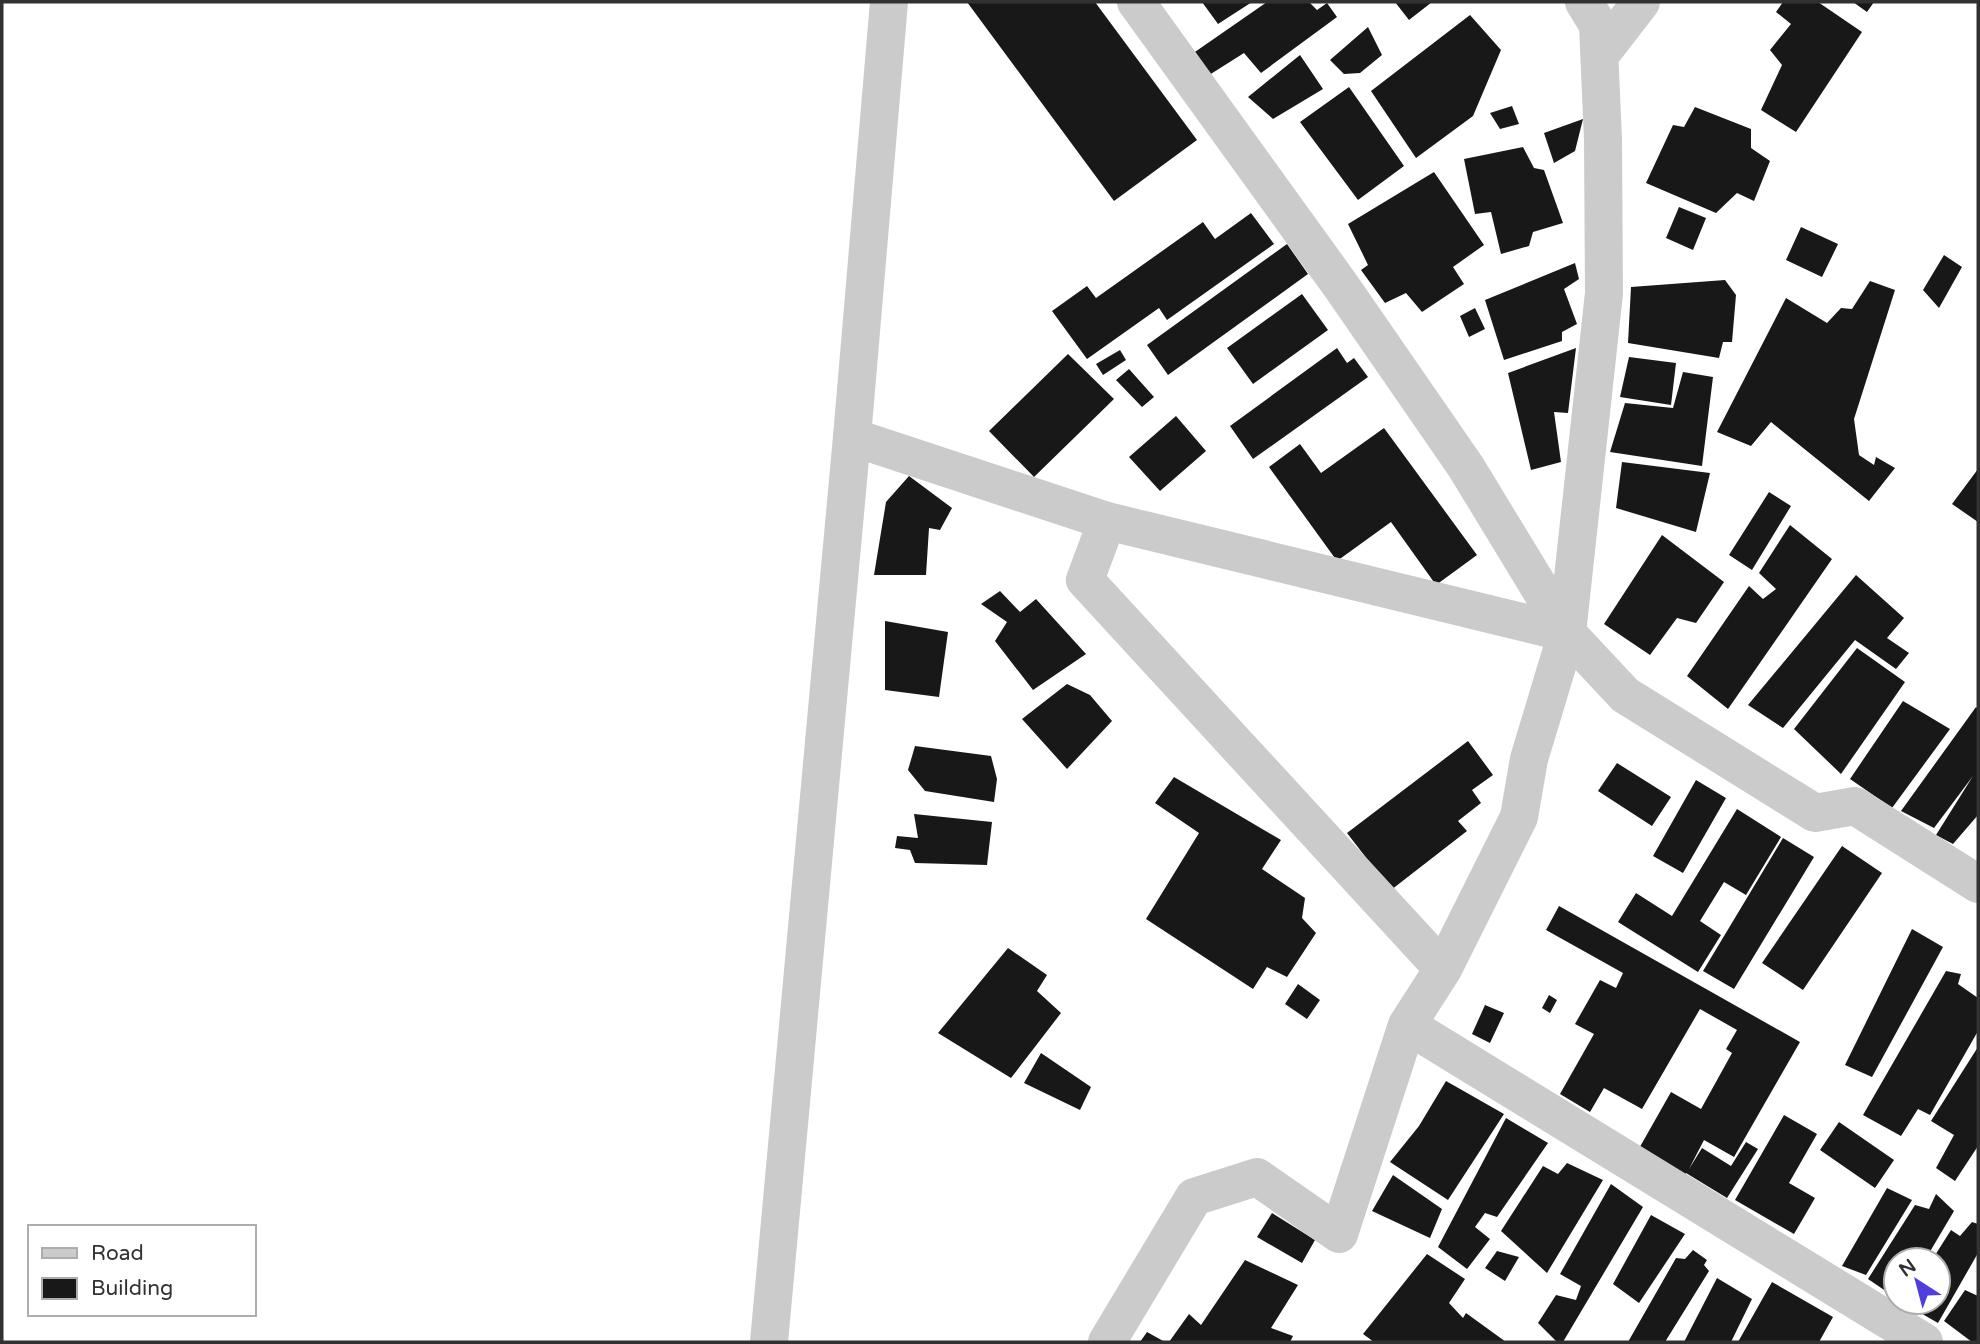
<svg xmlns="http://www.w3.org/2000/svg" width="1980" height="1344" font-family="'Varela Round',sans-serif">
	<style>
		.building { fill: #181818 }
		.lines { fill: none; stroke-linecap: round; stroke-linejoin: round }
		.minor { stroke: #cbcbcb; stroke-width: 38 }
		.tertiary { stroke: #cbcbcb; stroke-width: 38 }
	</style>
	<rect width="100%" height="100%" fill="#fff"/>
	<path class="building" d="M967,2H1095L1197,140L1114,201Z
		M1202,2H1252L1218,24Z
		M1267,2H1309L1317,10L1327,3L1337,17L1261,73L1244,53L1206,77L1192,54Z
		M1395,2H1432L1409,20Z
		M1783,2H1818L1862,32L1796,132L1761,110L1782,65L1770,50L1791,24L1776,12Z
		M1853,2H1874L1867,12Z
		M1470,15L1501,50L1473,116L1416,158L1371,91Z
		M1368,27L1382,55L1360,73L1344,74L1330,60Z
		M1300,55L1323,89L1273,119L1248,97Z
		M1349,87L1404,166L1358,200L1300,122Z
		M1512,106L1519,124L1500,129L1490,113Z
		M1695,107L1751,129V148L1770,161L1754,201L1737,193L1716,213L1646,183L1673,125L1684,127Z
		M1583,119L1575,151L1554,163L1544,133Z
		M1523,147L1534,168L1544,170L1563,223L1533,232L1529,246L1501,254L1491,212L1475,214L1464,159Z
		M1434,172L1484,245L1453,267L1464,284L1422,312L1406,293L1385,303L1361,270L1368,265L1348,224Z
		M1679,207L1706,218L1693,250L1666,238Z
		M1251,213L1274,244L1167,320L1159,308L1087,359L1052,311L1087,286L1096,298L1203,222L1215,239Z
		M1801,227L1838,244L1822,277L1786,260Z
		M1287,244L1308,274L1168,375L1147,345Z
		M1944,255L1962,267L1939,308L1923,290Z
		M1575,263L1579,279L1564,289L1577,324L1562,332V341L1504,360L1485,300Z
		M1725,280L1736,295L1732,342H1723L1719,358L1628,343L1631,287Z
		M1870,281L1895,290L1854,419L1859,455L1874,465L1876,457L1895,468L1869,501L1771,422L1751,446L1717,432L1786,298L1827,323L1841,308L1852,309Z
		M1302,294L1328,330L1253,384L1227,348Z
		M1475,308L1485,329L1469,337L1460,316Z
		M1337,348L1347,363L1354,358L1368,377L1253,459L1230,426Z
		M1576,348L1568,413L1554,412L1561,462L1531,470L1508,373Z
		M1120,350L1126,360L1103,375L1096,364Z
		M1068,354L1114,399L1034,477L989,431Z
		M1629,357L1676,363L1671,405L1620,397Z
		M1129,369L1154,397L1142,407L1116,380Z
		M1683,372L1713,377L1702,466L1610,452L1625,403L1673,408Z
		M1176,416L1206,451L1160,491L1129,457Z
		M1384,428L1477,555L1436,585L1391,522L1337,561L1269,467L1300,444L1321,473Z
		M1622,462L1710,473L1696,532L1616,508Z
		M1978,469V522L1952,504Z
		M909,476L952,508L940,530L929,528L926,575H874L886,502Z
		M1769,492L1791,506L1752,570L1729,555Z
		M1790,525L1832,559L1728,709L1687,676L1749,586L1763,599L1776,589L1759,573Z
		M1662,535L1724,582L1696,623L1677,618L1650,655L1604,624Z
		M1856,575L1904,618L1887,638L1909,653L1896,669L1855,640L1783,728L1748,705Z
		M1000,591L1020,612L1036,599L1086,654L1033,690L995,641L1007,622L981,604Z
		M885,621L948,632L939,697L885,690Z
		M1857,648L1905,682L1841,774L1794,729Z
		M1067,684L1090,695L1112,721L1067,769L1022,719Z
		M1903,701L1950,729L1892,808L1850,779Z
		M1976,707L1978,709V815L1953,844L1936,835L1973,776L1934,828L1901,811Z
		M1468,741L1493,775L1472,790L1481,803L1458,821L1467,831L1391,890L1347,833Z
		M915,746L991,756L997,779L994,802L925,791L908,770Z
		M1617,763L1671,797L1652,826L1598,791Z
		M1174,777L1281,840L1262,869L1305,898L1302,918L1316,933L1287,977L1267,967L1253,989L1146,919L1199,833L1155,803Z
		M1696,780L1726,798L1683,873L1653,856Z
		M1737,809L1781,837L1746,895L1724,882L1700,921L1721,935L1698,972L1618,922L1636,893L1672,916Z
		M914,814L992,822L987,865L915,863L910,850L895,848L897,836L918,838Z
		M1783,838L1814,857L1734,989L1703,971Z
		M1842,846L1882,873L1803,990L1762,963Z
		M1559,906L1800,1042L1734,1157L1704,1140L1689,1169L1702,1148L1731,1166L1746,1142L1758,1149L1727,1198L1686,1173L1684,1177L1637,1152L1671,1092L1701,1109L1732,1053L1726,1049L1737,1030L1700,1009L1642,1109L1604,1088L1590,1112L1560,1094L1594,1034L1575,1024L1600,980L1616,988L1623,973L1546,930Z
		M1912,929L1943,947L1872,1077L1845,1065Z
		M1008,948L1047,975L1037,991L1061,1013L1011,1078L938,1033Z
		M1946,971L1961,974L1958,984L1978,998V1031L1930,1115L1918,1109L1901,1136L1863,1115Z
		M1298,984L1320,1000L1307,1019L1285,1004Z
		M1549,995L1557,1000L1550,1013L1542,1008Z
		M1485,1005L1504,1013L1490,1043L1472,1034Z
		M1978,1047V1146L1955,1181L1936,1168L1954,1135L1931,1121Z
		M1041,1053L1091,1087L1080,1110L1024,1083Z
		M1446,1081L1504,1114L1448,1200L1390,1162L1419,1126Z
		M1784,1115L1817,1134L1789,1183L1815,1198L1794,1234L1735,1200Z
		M1506,1118L1548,1143L1497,1217L1485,1213L1475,1227L1490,1239L1467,1269L1438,1247Z
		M1839,1122L1894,1160L1875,1188L1820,1150Z
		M1567,1163L1603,1180L1547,1273L1501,1231L1543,1166L1558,1174Z
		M1393,1175L1442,1209L1430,1238L1372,1211Z
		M1611,1184L1643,1207L1563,1342H1557L1538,1323L1556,1295L1576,1300L1581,1286L1560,1274Z
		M1887,1188L1912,1200L1866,1275L1842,1266Z
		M1936,1194L1954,1211L1925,1260H1896V1298L1868,1279L1915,1205L1929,1209Z
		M1272,1213L1315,1240L1302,1263L1257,1237Z
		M1651,1215L1685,1234L1639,1303L1613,1284Z
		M1972,1222L1978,1224V1253L1938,1323L1905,1304L1938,1302V1260H1932L1951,1230L1960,1236Z
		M1693,1250L1707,1260L1704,1265L1709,1271L1665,1342H1628L1676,1258L1685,1259Z
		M1497,1251L1519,1257L1505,1281L1485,1268Z
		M1427,1254L1465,1279L1449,1303L1463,1318L1466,1313L1506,1342H1374L1363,1334Z
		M1245,1260L1298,1285L1271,1328L1293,1336L1290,1342H1169L1189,1314L1201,1325Z
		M1717,1278L1752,1299L1731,1342H1684Z
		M1772,1282L1833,1317L1819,1342H1738Z
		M1965,1290L1978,1296V1342H1972L1944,1321Z
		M1147,1332L1165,1342H1140Z"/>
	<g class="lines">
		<path class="minor" d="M1136,2L1341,286L1466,467L1567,633L1625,695L1815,813L1855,806L1978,884
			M1600,55L1641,2
			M852,437L1107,521L1567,633
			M1107,521L1085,580L1443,969
			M1407,1025L1924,1342
			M1107,1342L1194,1197L1257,1177L1339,1234L1407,1025L1443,969L1519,817L1529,759L1567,633L1604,293L1603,140L1598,25L1584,2"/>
		<path class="tertiary" d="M769,1342L852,437L889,2"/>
	</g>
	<rect width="1980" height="1344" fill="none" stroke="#313131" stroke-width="7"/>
	<rect x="28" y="1225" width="228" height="91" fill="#ffffff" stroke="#adadad" stroke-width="2"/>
	<rect x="42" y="1248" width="35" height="10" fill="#cbcbcb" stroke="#adadad" stroke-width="2"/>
	<text x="91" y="1260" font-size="21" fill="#313131">Road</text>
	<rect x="42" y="1278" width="35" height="21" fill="#181818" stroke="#adadad" stroke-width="2"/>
	<text x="91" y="1295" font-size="21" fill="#313131">Building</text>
	<g transform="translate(1917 1281) rotate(324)"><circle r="33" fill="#ffffff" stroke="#adadad" stroke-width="2"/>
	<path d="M0-5L12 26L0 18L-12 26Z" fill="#4f3ddd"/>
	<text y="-10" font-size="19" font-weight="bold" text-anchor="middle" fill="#313131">N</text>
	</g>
</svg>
